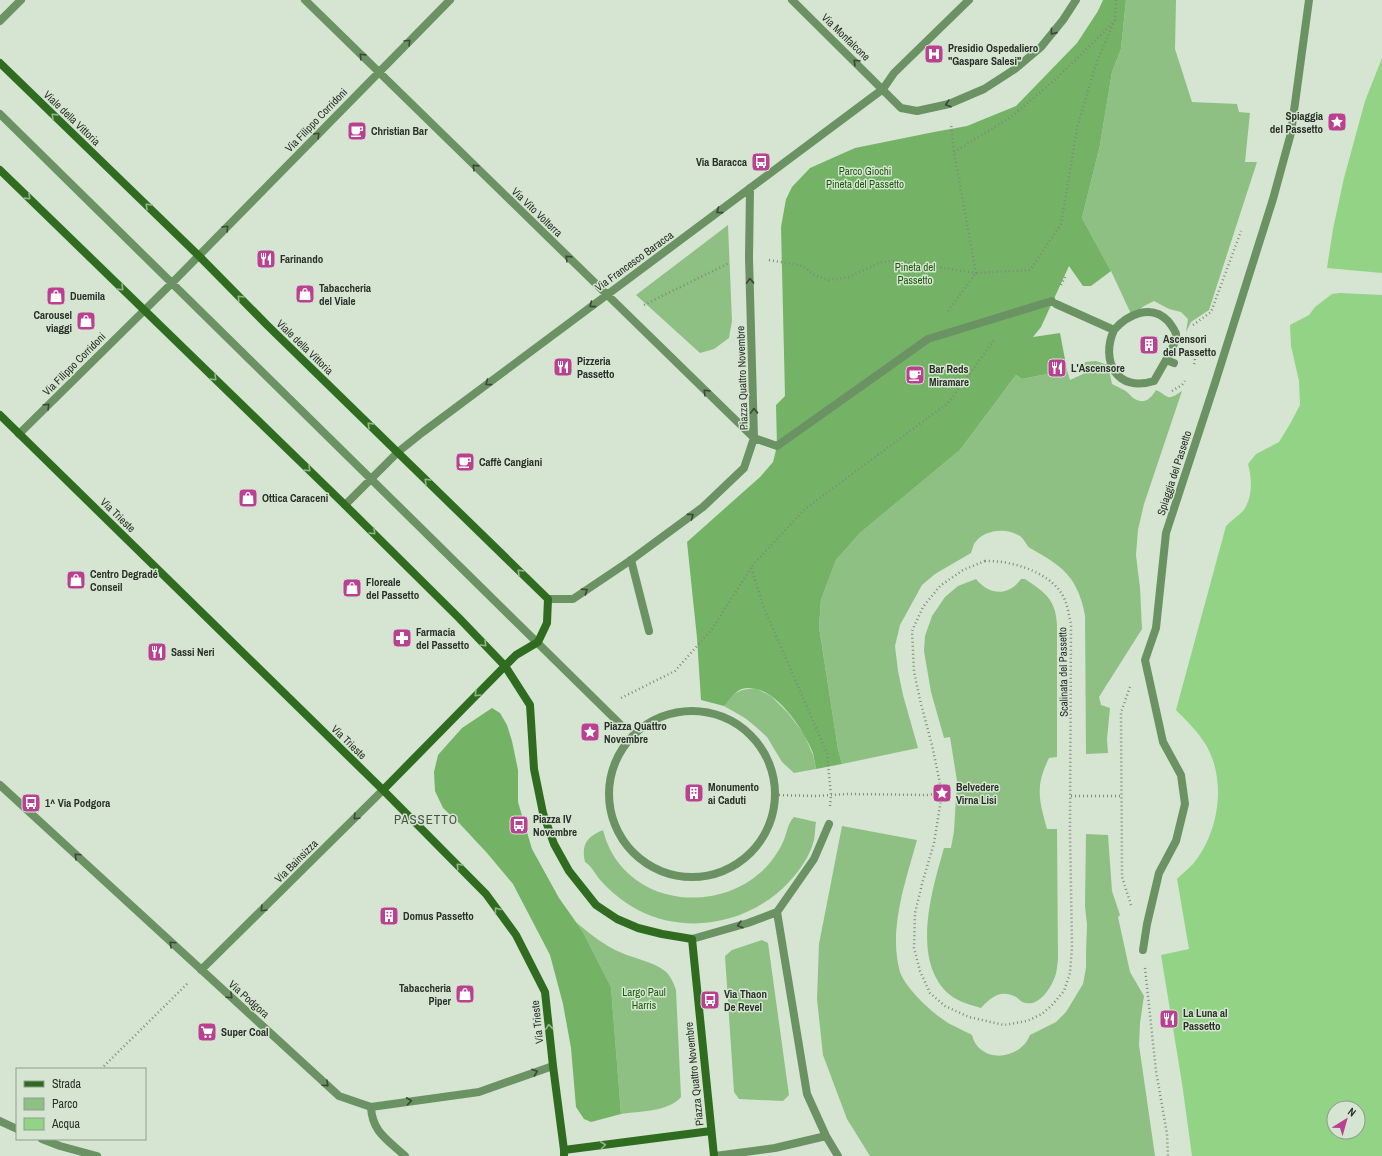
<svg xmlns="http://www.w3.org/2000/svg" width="1382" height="1156" font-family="'Archivo Narrow',sans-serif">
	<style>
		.green { fill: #8ec083 }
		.forest { fill: #74b366 }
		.water { fill: #93d385; fill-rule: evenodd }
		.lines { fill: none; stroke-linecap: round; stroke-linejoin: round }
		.path { stroke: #7f8a7c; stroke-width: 2.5; stroke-dasharray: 1 3; stroke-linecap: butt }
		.lane { stroke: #6b9262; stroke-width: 8 }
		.street { stroke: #6b9262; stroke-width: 8 }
		.secondary { stroke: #2f6c20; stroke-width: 8 }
		.oneway { stroke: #3a4836 }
		.oneway2 { stroke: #93b58b }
		.labels { text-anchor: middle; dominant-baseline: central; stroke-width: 3; stroke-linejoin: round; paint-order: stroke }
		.street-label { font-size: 11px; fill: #2a3028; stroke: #d5e5d2 }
		.poi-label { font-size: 11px; font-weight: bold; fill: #2a3028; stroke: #d5e5d2; text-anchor: start }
		.park-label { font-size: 11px; fill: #1d5a0b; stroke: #d5e5d2 }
		.quarter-label { font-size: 13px; letter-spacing: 1px; fill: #485445; stroke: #d5e5d2 }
	</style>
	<rect width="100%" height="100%" fill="#d5e5d2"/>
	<path class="green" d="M1126,0H1176L1175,49L1192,102L1237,104L1239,112L1250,113L1245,162H1257L1209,310L1191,322L1186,332L1188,319L1181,312L1169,309L1154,301L1144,306L1132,316L1111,271L1082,218L1100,145L1112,72L1121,49Z
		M728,225L732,321L729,338L714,349L700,353L636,295Z
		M1096,361L1108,365L1112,384C1117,387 1124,389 1128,393C1131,395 1132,398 1135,399C1145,405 1151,398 1156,390C1169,396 1166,402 1182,391L1144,504L1138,530L1136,555L1140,588L1142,629L1099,697L1101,705L1110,708L1107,739L1108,753L1086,754L1085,616C1083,603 1079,591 1071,579C1060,564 1045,557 1030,548C1026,546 1025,538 1018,535C1005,527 982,530 974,544C973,547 972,550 971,553L935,574L922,585L900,625L895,646L898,671L903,695L918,748L842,764L838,749L819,627L821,600L836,560L860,533L960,450L1016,375L1022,379L1067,370L1070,380L1083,374L1085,362Z
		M976,579C989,595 1008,597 1021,579H1025C1045,592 1056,600 1057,625V757L1049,758C1035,786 1039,800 1047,829H1057L1058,960C1057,966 1057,973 1054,979C1050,989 1039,1006 1026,1003C1022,1003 1019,999 1016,997C1001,989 991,997 981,1008C971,1005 959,1002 950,995C910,961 932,890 944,848H951L954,831L957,781L950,737L944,738L931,692L924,651L925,636L932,616L945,597L958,586Z
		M755,688L771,696L788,713L804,734L813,755L816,769L794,773L782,762L767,737L756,727L745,718L724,706C734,692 737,690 755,688Z
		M794,817L816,822C815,828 815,835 814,840C810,856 800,870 789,882C751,923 688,936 638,910C625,903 612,893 602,882C596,876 592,866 585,862C581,844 587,837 603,830C605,838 608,846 612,853C642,906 718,911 761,872C770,864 778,853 783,842C787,834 787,824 794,817Z
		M842,826L917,840C906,880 888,930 900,972C906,989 934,1015 950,1024C957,1028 965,1031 972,1035C979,1064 1020,1061 1030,1035L1056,1022L1066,1012L1083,984L1086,968V952L1087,925L1085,906L1086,834L1108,835L1112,891L1120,915L1118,917L1130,972L1144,996L1140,1023L1139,1045L1155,1156H870L847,1119L823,1055L817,999L819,944Z
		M576,922C590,934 605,946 622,953C636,959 654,962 665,971C671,976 674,984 676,990L681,1097C668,1112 640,1111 621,1114L611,987L583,932Z
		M762,940L768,943L789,1095L783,1101L739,1099L734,1092L725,956L732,950Z"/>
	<path class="forest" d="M1103,0H1126L1121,49L1112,72L1100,145L1082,218L1111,271L1091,286H1083L1069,266L1041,327L1033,337L1060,333L1067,370L1022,379L1016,375L960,450L860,533L836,560L821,600L819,627L838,749L842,764L816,769C815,764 814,758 813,753C804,730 772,680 742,689C734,692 729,700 724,706L701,700L697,638L687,542L760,477L773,462L777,446L776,405L785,396L781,227L786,199L792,187L810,168L855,148L934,132L967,126L1016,106L1077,43L1098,11Z
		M492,708L500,713L507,725L512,741L518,770V802L532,849L559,898L583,932L611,987L621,1114L591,1122L584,1119L576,1107L571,1048L563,1004L550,955L513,884L487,853L459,823L443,808L435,791L434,772L438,755L462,728Z"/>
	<path class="water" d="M1382,58V273L1327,268L1333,229L1344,178L1365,101Z
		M1340,293L1382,295V1156H1192L1182,1083L1161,955L1189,949L1177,879C1182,874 1188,869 1193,864C1219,833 1227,781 1206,745C1198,732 1187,721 1176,710L1226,526C1231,521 1238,516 1243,511C1253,498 1252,478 1248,464L1256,454L1279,442L1290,424L1300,405L1299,381L1291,346L1290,325L1309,315L1315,307L1332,294ZM1334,1108H1358V1132H1334Z"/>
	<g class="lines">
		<path class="path" d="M954,152L1011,117L1057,78L1114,22
			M769,260L803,266L814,275L829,280L849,277L881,262L899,261L976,273L954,152L951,123
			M1061,285L1066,275
			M644,305L729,263
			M948,311L976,273L1030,270L1061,224L1077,128L1097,61L1115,20L1116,0
			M1193,325L1211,312L1241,231
			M1194,364L1195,361L1194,349
			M1172,391L1182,385L1185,381
			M985,561C1012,560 1054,573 1065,600C1068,607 1069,617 1071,624L1070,831L1072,947L1070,973L1064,991L1052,1005L1042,1014L1027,1021L1004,1025L969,1017L945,1006L930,993L920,971L914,948L915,913L922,884L934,843L942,793L932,745L921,704L914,672L912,631L923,607L940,586L963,570Z
			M1130,687L1121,712L1122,877L1131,905
			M621,698L675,671L712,629L751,568
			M775,795L817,796L846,794L927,795L942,793
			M1071,796H1122
			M830,806L831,795L827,753L764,608L751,567L805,509L948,403L995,339
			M1145,968L1156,1071L1167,1134L1168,1156
			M101,1069L188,983"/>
		<path class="lane" d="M883,89L894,73L969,0
			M631,560L649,631"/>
		<path class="street" d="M305,0L754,438L777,446L928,339L1052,301
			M792,0L901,108L917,111L949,104L984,89L1015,69L1041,47L1063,20L1076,0
			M0,21L21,0
			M0,114L620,724
			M1056,304L1114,330C1127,315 1151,303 1168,321C1171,325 1175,330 1176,334C1177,343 1169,353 1166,360
			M1114,330C1100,361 1117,393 1154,381L1166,360L1174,363
			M19,434L172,283L450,0
			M345,505L398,452L423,432L883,89
			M548,599H573L631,560L703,507L744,468L754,438L749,258L750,188
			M609 794a83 83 0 1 1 166 0a83 83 0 1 1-166 0Z
			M0,785L339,1096L371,1107L479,1092L553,1066
			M777,912L807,1094L826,1136L838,1156
			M692,939L748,923L777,912L814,859L829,824
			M1143,950L1147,924L1159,873L1176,841L1185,804L1181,775L1163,742L1145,660L1156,628L1166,533L1215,383L1273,199L1291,133L1309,0
			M201,970L383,790
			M371,1107C372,1132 388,1140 405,1156
			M0,1121L17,1129
			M42,1139L60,1146L97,1156
			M715,1156L775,1148L826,1136"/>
		<path class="secondary" d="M0,63L198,255L267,325L548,599L547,623L538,642L516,655L505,666L383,790
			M0,170L345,505L459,618L505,666L530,705L534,769L543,813L554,844L569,871L596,905L617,919L638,928L662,934L692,939L714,1156
			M0,415L383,790L486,894L516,935L545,992L553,1066L564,1150V1156
			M564,1150L711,1131"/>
	</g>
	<defs><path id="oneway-chevron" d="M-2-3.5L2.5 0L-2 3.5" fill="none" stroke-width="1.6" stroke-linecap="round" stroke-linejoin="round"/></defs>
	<g class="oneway">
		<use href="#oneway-chevron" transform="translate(1053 32) rotate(129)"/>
		<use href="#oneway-chevron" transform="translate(408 42) rotate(-45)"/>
		<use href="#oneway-chevron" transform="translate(362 56) rotate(-136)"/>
		<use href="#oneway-chevron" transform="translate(856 62) rotate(-136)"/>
		<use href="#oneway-chevron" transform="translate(948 104) rotate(163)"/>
		<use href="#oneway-chevron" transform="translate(317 135) rotate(-46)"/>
		<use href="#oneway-chevron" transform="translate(475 167) rotate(-136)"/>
		<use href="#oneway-chevron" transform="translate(719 211) rotate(144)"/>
		<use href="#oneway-chevron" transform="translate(226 228) rotate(-46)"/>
		<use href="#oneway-chevron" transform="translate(568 258) rotate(-136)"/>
		<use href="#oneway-chevron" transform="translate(750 281) rotate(-92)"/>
		<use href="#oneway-chevron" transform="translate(592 305) rotate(143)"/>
		<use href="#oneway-chevron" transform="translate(488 383) rotate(143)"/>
		<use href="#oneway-chevron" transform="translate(706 392) rotate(-136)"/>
		<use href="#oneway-chevron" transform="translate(47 406) rotate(-45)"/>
		<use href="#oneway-chevron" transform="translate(754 411) rotate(-92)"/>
		<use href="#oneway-chevron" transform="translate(691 516) rotate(-36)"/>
		<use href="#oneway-chevron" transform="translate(585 591) rotate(-34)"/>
		<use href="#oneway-chevron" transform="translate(356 817) rotate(135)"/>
		<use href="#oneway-chevron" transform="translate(77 856) rotate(-137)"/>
		<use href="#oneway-chevron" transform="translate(263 909) rotate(135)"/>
		<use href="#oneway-chevron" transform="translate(740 925) rotate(164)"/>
		<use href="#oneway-chevron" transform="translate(172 944) rotate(-137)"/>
		<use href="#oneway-chevron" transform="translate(230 996) rotate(42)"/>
		<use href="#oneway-chevron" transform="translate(535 1072) rotate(-20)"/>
		<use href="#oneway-chevron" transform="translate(326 1084) rotate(42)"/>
		<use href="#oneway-chevron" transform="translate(409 1101) rotate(-7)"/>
	</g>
	<g class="oneway2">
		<use href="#oneway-chevron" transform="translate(54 116) rotate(-136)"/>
		<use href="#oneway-chevron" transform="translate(28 197) rotate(44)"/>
		<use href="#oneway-chevron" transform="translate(148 206) rotate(-136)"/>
		<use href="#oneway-chevron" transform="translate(121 288) rotate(44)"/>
		<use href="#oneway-chevron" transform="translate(240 298) rotate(-134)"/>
		<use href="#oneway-chevron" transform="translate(214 378) rotate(44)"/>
		<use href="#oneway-chevron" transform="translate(370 425) rotate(-136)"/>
		<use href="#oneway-chevron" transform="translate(308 469) rotate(44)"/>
		<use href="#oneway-chevron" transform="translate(427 481) rotate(-135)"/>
		<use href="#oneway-chevron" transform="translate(373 532) rotate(45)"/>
		<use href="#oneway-chevron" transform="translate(520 572) rotate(-136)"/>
		<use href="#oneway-chevron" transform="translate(484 644) rotate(46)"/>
		<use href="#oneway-chevron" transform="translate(477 694) rotate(135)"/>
		<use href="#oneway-chevron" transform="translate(459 866) rotate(-134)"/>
		<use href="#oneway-chevron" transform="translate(497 910) rotate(-126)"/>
		<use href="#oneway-chevron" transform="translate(549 1027) rotate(-96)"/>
		<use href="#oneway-chevron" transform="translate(603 1145) rotate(-7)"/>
	</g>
	<defs>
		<symbol id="hospital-square" viewBox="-11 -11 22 22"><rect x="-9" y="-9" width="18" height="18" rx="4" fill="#bb4091" stroke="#d5e5d2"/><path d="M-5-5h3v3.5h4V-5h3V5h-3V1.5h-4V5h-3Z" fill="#fff"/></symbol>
		<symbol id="sight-square" viewBox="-11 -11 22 22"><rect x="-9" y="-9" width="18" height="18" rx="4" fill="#bb4091" stroke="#d5e5d2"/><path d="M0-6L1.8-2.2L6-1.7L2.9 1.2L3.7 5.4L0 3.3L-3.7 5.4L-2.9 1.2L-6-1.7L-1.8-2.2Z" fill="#fff"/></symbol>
		<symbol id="cafe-square" viewBox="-11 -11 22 22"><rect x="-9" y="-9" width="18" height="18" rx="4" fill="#bb4091" stroke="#d5e5d2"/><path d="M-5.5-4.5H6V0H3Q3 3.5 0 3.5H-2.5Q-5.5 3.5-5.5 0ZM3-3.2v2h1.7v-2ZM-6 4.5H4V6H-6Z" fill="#fff"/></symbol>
		<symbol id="bus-square" viewBox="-11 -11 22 22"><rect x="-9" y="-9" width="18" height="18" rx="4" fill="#bb4091" stroke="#d5e5d2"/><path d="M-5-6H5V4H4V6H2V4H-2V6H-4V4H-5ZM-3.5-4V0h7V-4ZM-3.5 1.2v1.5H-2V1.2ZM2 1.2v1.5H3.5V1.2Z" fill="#fff"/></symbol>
		<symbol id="restaurant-square" viewBox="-11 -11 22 22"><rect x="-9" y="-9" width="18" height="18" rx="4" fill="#bb4091" stroke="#d5e5d2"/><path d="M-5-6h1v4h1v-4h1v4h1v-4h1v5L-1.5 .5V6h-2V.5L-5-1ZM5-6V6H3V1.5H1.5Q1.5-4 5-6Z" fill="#fff"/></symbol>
		<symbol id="shop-square" viewBox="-11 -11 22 22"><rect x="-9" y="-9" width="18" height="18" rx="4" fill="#bb4091" stroke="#d5e5d2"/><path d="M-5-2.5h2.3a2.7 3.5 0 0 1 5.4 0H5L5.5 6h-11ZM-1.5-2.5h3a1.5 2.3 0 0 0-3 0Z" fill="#fff"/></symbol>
		<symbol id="building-square" viewBox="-11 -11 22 22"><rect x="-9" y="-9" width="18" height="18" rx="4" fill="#bb4091" stroke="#d5e5d2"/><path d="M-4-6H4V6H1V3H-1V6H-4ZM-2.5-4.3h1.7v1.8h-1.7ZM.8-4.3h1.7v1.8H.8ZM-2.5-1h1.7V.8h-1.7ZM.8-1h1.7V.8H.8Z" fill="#fff"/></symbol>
		<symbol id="pharmacy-square" viewBox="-11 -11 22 22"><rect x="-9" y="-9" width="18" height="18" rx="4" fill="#bb4091" stroke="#d5e5d2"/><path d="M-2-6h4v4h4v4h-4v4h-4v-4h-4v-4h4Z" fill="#fff"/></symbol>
		<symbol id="supermarket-square" viewBox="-11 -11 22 22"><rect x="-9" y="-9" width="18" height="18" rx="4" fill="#bb4091" stroke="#d5e5d2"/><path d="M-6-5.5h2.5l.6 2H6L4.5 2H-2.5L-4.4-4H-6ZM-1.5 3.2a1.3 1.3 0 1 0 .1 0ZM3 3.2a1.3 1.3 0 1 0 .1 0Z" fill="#fff"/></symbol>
	</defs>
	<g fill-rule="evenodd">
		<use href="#hospital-square" x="923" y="43" width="22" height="22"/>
		<use href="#sight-square" x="1326" y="111" width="22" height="22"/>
		<use href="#cafe-square" x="346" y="120" width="22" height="22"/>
		<use href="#bus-square" x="750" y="151" width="22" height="22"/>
		<use href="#restaurant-square" x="255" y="248" width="22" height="22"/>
		<use href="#shop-square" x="294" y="283" width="22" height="22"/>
		<use href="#shop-square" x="45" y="285" width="22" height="22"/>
		<use href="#shop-square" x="75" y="310" width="22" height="22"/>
		<use href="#building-square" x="1138" y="334" width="22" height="22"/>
		<use href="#restaurant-square" x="552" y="356" width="22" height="22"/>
		<use href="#restaurant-square" x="1046" y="357" width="22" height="22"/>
		<use href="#cafe-square" x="904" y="364" width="22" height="22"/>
		<use href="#cafe-square" x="454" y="451" width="22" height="22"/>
		<use href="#shop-square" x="237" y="487" width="22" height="22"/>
		<use href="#shop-square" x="65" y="569" width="22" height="22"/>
		<use href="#shop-square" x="341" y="577" width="22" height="22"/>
		<use href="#pharmacy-square" x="391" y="627" width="22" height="22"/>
		<use href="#restaurant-square" x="146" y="641" width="22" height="22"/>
		<use href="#sight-square" x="579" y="721" width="22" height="22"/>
		<use href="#building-square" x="683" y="782" width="22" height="22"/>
		<use href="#sight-square" x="931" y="782" width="22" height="22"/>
		<use href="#bus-square" x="20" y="792" width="22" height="22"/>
		<use href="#bus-square" x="508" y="814" width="22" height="22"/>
		<use href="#building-square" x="378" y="905" width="22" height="22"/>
		<use href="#shop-square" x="454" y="983" width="22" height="22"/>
		<use href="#bus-square" x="699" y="989" width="22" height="22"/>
		<use href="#restaurant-square" x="1158" y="1008" width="22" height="22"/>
		<use href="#supermarket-square" x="196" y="1021" width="22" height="22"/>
	</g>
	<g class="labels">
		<g class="street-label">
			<text transform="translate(846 37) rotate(44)">Via Monfalcone</text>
			<text transform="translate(72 118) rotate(44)">Viale della Vittoria</text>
			<text transform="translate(316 120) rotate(-46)">Via Filippo Corridoni</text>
			<text transform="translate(537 212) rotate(44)">Via Vito Volterra</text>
			<text transform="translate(634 261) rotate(-36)">Via Francesco Baracca</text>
			<text transform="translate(305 347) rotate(44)">Viale della Vittoria</text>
			<text transform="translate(74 364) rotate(-45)">Via Filippo Corridoni</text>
			<text transform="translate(742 378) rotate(-92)">Piazza Quattro Novembre</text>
			<text transform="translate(1174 473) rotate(-72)">Spiaggia del Passetto</text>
			<text transform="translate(118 515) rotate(44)">Via Trieste</text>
			<text transform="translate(1063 672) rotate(-91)">Scalinata del Passetto</text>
			<text transform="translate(349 742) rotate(44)">Via Trieste</text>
			<text transform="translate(296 861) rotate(-45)">Via Bainsizza</text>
			<text transform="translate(249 999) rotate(42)">Via Podgora</text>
			<text transform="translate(537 1022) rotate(-96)">Via Trieste</text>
			<text transform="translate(694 1074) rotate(-96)">Piazza Quattro Novembre</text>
		</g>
		<g class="poi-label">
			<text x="948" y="48">Presidio Ospedaliero<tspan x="948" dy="13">"Gaspare Salesi"</tspan></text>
			<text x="1323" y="116" text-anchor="end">Spiaggia<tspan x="1323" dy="13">del Passetto</tspan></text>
			<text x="371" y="131">Christian Bar</text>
			<text x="747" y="162" text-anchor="end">Via Baracca</text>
			<text x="280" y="259">Farinando</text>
			<text x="319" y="288">Tabaccheria<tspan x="319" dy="13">del Viale</tspan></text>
			<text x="70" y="296">Duemila</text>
			<text x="72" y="315" text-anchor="end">Carousel<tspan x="72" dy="13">viaggi</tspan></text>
			<text x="1163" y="339">Ascensori<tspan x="1163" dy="13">del Passetto</tspan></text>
			<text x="577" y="361">Pizzeria<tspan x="577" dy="13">Passetto</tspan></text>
			<text x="1071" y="368">L'Ascensore</text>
			<text x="929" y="369">Bar Reds<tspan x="929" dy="13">Miramare</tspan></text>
			<text x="479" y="462">Caffè Cangiani</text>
			<text x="262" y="498">Ottica Caraceni</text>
			<text x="90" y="574">Centro Degradé<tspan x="90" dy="13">Conseil</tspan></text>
			<text x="366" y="582">Floreale<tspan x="366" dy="13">del Passetto</tspan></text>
			<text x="416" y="632">Farmacia<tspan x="416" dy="13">del Passetto</tspan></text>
			<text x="171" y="652">Sassi Neri</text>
			<text x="604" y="726">Piazza Quattro<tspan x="604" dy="13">Novembre</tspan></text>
			<text x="708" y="787">Monumento<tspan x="708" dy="13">ai Caduti</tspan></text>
			<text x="956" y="787">Belvedere<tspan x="956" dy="13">Virna Lisi</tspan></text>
			<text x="45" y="803">1^ Via Podgora</text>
			<text x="533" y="819">Piazza IV<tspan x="533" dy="13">Novembre</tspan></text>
			<text x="403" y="916">Domus Passetto</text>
			<text x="451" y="988" text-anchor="end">Tabaccheria<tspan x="451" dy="13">Piper</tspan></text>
			<text x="724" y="994">Via Thaon<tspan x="724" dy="13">De Revel</tspan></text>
			<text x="1183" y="1013">La Luna al<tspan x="1183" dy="13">Passetto</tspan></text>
			<text x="221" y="1032">Super Coal</text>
		</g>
		<g class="park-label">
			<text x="865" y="171">Parco Giochi<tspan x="865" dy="13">Pineta del Passetto</tspan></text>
			<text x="915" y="267">Pineta del<tspan x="915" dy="13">Passetto</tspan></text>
			<text x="644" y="992">Largo Paul<tspan x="644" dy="13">Harris</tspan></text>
		</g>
		<g class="quarter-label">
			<text x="426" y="819">PASSETTO</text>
		</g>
	</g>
	<rect x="16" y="1068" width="130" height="72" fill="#d5e5d2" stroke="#919d8e"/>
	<rect x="24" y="1081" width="20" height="6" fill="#2f6c20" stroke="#919d8e"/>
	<text x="52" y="1088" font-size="12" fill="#2a3028">Strada</text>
	<rect x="24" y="1098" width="20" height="12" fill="#8ec083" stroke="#919d8e"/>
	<text x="52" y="1108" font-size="12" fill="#2a3028">Parco</text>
	<rect x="24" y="1118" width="20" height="12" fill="#93d385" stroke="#919d8e"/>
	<text x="52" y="1128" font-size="12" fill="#2a3028">Acqua</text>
	<g transform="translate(1346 1120) rotate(37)"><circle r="19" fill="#d5e5d2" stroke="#919d8e"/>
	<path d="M0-3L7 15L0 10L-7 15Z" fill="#bb4091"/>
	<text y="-6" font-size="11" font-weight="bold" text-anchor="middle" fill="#2a3028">N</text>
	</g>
</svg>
